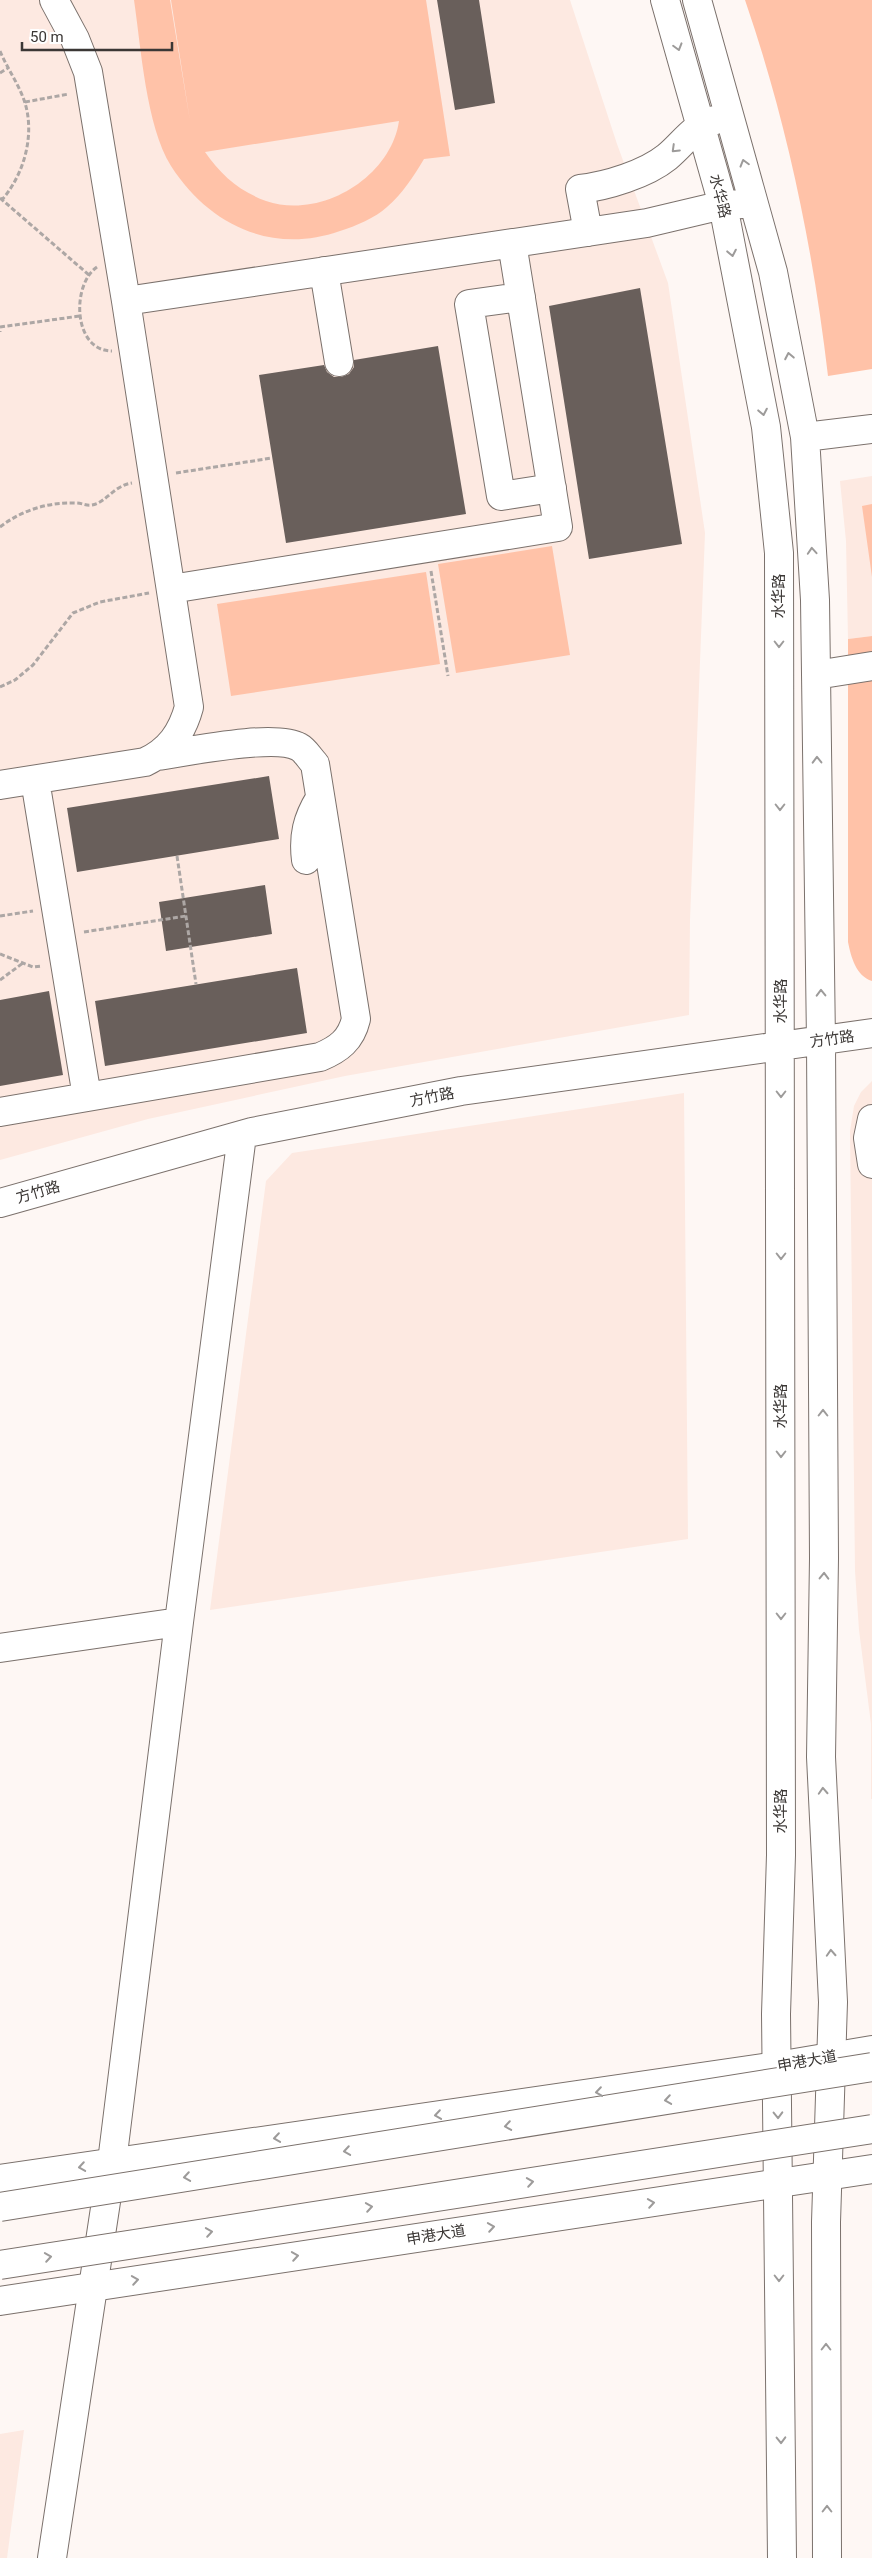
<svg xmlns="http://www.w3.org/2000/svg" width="872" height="2558" font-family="Roboto,'Noto Sans SC',sans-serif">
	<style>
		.built { fill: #fde9e1 }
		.green { fill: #ffc2a8; fill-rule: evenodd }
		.building { fill: #695f5b }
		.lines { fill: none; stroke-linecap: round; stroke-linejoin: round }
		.minor-casing { stroke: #7b716c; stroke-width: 30 }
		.major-casing { stroke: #7b716c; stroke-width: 30 }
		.path { stroke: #ada7a5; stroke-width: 3; stroke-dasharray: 5 2.5; stroke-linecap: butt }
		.minor { stroke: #fff; stroke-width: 28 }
		.major { stroke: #fff; stroke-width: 28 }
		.highway-bridge-casing { stroke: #7b716c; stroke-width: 30; stroke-linecap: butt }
		.highway-bridge { stroke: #fff; stroke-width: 28 }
		.oneway { stroke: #9d9b9a }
		.labels { text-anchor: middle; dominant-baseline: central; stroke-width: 5; stroke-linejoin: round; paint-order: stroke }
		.street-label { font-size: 15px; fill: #3b3735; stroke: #fff }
	</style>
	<rect width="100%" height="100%" fill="#fef7f4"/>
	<path class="built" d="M0,0H570L617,144L668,283L705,533L690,920L689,1015L345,1076L148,1119L0,1160Z
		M872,476V636L848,639L846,541L840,481Z
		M872,1081V1799H871V1724L859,1630L855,1571L850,1131L854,1106L861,1092Z
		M684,1093L688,1539L210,1610L266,1181L292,1153Z
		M24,2430L7,2558H0V2434Z"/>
	<path class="green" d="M134,0H170L190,121L171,0H426L450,156L424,159C413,177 403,193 387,207C375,218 356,226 340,231C272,255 209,225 171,166C146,126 141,47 134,0ZM399,121C391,177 321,220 266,201C239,191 221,175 205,152Z
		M745,0H872V369L828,376C813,248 787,122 745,0Z
		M872,504V577L862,506Z
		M552,546L570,655L456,673L438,564Z
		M426,572L440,664L231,696L217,604Z
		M872,636V981C856,976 851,957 848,942V639Z"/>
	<path class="building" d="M437,0H479L495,103L455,110Z
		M640,288L682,544L589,559L549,306Z
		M438,346L466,514L286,543L259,375L324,365L327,372L334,377H341L349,374L354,367V360Z
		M269,776L279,839L77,872L67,808Z
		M265,885L272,934L166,951L159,902Z
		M297,968L307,1033L105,1066L95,1001Z
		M49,991L63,1075L0,1086V1000Z"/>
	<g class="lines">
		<defs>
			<path id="minor" d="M665,0L723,205L766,427L779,553L781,1855L776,2014L782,2558
				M697,0L773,272L805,437L815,600L821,1042L824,1558L821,1757L833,2002L826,2222L827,2558
				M588,232L580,189C607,186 646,174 667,157C685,142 692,127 715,120
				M324,271L339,362
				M521,297L469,304L501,496L552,488
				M126,301L647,223L723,205L742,204
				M805,437L872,429
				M171,589L558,527L512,243
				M816,675L872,666
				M35,780L87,1097
				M0,785L145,762C169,751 182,733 189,707L126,301L88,72L75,39L54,0
				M306,860C303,836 307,819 320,798
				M0,1112L320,1057C339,1049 351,1040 356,1019L315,764C310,759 305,750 299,747C275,733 186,752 157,756
				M872,1119L868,1138L872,1164
				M0,1203L252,1132L461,1091L872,1033
				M0,1648L179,1622
				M52,2558L112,2162L179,1622L242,1135"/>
			<path id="major" d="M0,2179L777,2066L872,2050
				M0,2301L872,2169"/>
		</defs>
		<use href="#minor" class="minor-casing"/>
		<use href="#major" class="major-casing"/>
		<path class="path" d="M0,51C7,68 18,83 24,100C36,134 24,176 0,202
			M0,73L8,68
			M25,102L69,94
			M0,198L89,275
			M97,267C71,285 73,351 112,351
			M0,327L80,316
			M0,331V332
			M176,473L272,458
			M0,527C22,510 48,502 76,503C82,503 86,506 92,505C107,502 113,486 132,483
			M431,571L448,676
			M0,687L15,680L33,665L73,613L100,602L149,593
			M177,856L196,984
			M0,916L33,911
			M84,932L186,916
			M0,954L33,967L42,966
			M0,980L23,963"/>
		<use href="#minor" class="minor"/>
		<use href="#major" class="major"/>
		<defs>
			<path id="highway-bridge" d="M0,2207L872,2067
				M0,2265L872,2129"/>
		</defs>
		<use href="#highway-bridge" class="highway-bridge-casing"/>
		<use href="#highway-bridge" class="highway-bridge"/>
	</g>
	<defs><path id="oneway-chevron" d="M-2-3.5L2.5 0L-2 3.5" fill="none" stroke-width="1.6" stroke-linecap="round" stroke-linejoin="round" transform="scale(1.25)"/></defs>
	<g class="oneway">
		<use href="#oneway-chevron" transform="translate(678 47) rotate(74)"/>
		<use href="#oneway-chevron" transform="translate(675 149) rotate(136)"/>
		<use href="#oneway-chevron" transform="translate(744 163) rotate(-106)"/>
		<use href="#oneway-chevron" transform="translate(732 253) rotate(79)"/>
		<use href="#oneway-chevron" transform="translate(789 356) rotate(-101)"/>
		<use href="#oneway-chevron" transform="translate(763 412) rotate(79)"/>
		<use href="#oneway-chevron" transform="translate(812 551) rotate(-94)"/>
		<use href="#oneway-chevron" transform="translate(779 644) rotate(90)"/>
		<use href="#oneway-chevron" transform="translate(817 760) rotate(-91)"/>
		<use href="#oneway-chevron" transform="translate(780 807) rotate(90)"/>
		<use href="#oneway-chevron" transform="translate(821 993) rotate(-91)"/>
		<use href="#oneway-chevron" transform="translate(781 1094) rotate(90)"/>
		<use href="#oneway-chevron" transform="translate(781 1256) rotate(90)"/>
		<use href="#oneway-chevron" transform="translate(823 1413) rotate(-90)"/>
		<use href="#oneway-chevron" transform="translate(781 1454) rotate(90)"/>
		<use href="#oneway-chevron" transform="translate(824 1576) rotate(-89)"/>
		<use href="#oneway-chevron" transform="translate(781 1616) rotate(90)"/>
		<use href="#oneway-chevron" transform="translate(823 1791) rotate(-93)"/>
		<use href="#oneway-chevron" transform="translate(831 1953) rotate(-93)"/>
		<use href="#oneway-chevron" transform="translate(599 2092) rotate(172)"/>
		<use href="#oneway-chevron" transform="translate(668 2100) rotate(171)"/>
		<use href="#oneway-chevron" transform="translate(438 2115) rotate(172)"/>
		<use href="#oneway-chevron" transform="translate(778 2115) rotate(89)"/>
		<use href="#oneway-chevron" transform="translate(508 2126) rotate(171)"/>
		<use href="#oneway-chevron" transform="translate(277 2138) rotate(172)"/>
		<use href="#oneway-chevron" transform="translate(347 2151) rotate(171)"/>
		<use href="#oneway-chevron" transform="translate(82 2167) rotate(171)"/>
		<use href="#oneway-chevron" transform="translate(187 2177) rotate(171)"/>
		<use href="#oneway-chevron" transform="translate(530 2182) rotate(-9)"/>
		<use href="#oneway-chevron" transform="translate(651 2203) rotate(-9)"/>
		<use href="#oneway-chevron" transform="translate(369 2207) rotate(-9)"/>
		<use href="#oneway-chevron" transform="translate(491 2227) rotate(-9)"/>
		<use href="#oneway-chevron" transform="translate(209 2232) rotate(-9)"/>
		<use href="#oneway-chevron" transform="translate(295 2256) rotate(-9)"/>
		<use href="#oneway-chevron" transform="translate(48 2257) rotate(-9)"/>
		<use href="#oneway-chevron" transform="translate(779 2278) rotate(90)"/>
		<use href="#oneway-chevron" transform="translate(135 2280) rotate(-9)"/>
		<use href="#oneway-chevron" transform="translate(826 2347) rotate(-90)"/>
		<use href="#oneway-chevron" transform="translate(781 2440) rotate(89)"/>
		<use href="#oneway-chevron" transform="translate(827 2509) rotate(-90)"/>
	</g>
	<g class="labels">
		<g class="street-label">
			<text transform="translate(720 196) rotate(76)">水华路</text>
			<text transform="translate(779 596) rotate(-90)">水华路</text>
			<text transform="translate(781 1001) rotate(-90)">水华路</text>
			<text transform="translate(832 1039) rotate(-8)">方竹路</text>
			<text transform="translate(432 1097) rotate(-11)">方竹路</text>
			<text transform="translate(38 1192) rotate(-16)">方竹路</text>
			<text transform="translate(781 1406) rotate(-90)">水华路</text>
			<text transform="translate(781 1811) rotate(-90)">水华路</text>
			<text transform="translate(807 2061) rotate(-10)">申港大道</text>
			<text transform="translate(436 2235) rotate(-9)">申港大道</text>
		</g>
	</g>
	<path d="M22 42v8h150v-8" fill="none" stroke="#3b3735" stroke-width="2.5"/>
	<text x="30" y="42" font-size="15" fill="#3b3735" stroke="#ffffff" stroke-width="4" paint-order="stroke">50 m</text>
</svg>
